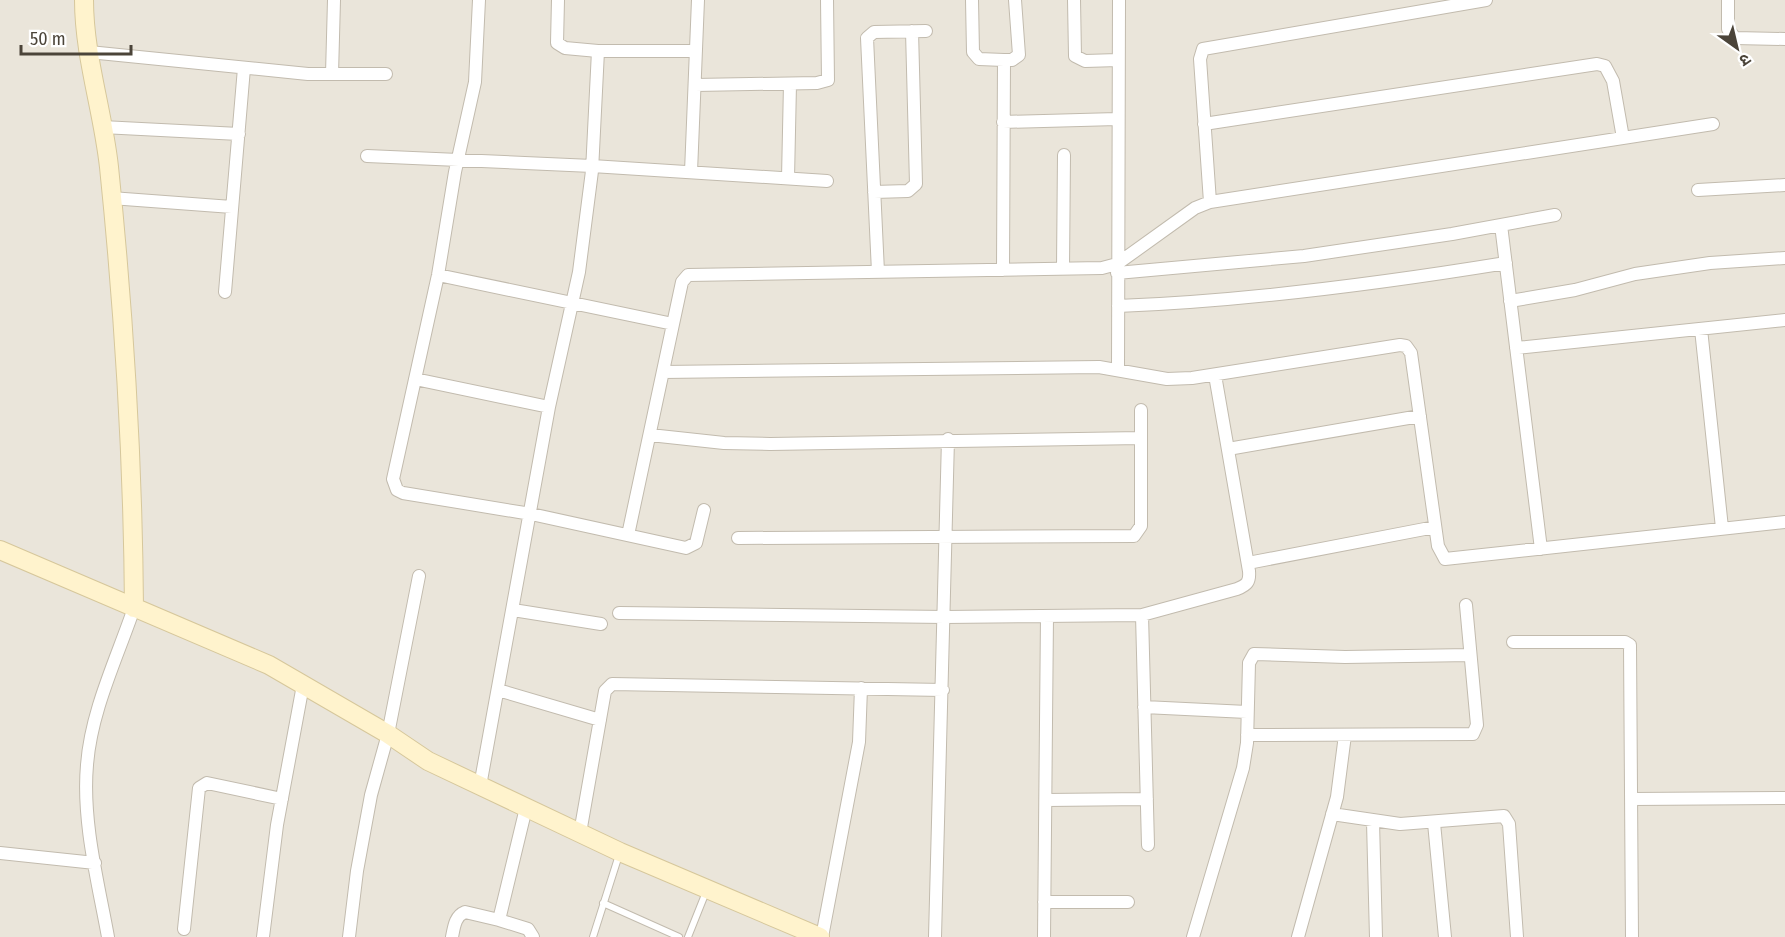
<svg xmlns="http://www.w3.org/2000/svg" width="1785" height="937" font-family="'Fira Sans Condensed','Noto Sans Devanagari',sans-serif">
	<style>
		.residential { fill: #eae5da }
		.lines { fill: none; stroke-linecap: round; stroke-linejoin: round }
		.lane-casing { stroke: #c2bbae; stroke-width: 8 }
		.street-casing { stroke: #c2bbae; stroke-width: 14 }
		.secondary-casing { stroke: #d6c79b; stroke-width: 20 }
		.lane { stroke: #fff; stroke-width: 6 }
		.street { stroke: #fff; stroke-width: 12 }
		.secondary { stroke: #fff3cd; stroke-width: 18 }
	</style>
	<rect width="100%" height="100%" fill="#f6f3ec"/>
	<path class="residential" d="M0,0H1785V937H0Z"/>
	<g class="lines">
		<defs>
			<path id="lane" d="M603,903L679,937
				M593,937L619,855
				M688,937L706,892"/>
			<path id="street" d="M479,0L475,82L455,172L438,275L393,479L397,490L403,493L531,514L686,548L696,543L704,510
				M972,0L973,52L979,59L1004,60L1003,270
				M1074,0L1075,56L1085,61L1118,60
				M1728,0V29L1735,38L1785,39
				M598,51H696
				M89,52L308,74H386
				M1004,60H1012L1019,55L1015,0
				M332,74L334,0
				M695,85L817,83L828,80L827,0
				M1003,122L1117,119
				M1204,124L1597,64L1605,66L1613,81L1623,138
				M102,127L239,134
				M367,156L592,166L827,181
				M691,172L698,0
				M788,178L790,84
				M1698,190L1785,185
				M874,192L908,191L916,184L912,31
				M111,198L232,207
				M1210,202L1200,59L1203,49L1486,0
				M1501,225L1541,549
				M1063,268L1064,155
				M878,272L867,38L874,32L926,31
				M1117,273L1304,256L1452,234L1555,215
				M438,275L673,324
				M225,292L244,68
				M1510,301L1575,290L1635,274L1710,263L1785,258
				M1118,306C1248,301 1377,284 1506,263
				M1701,329L1722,528
				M1516,348L1785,320
				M1118,370L1119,0
				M663,372L1099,367L1167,379L1192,378L1400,345L1406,346L1411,353L1438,546L1445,559L1785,522
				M415,379L549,407
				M650,435L724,443L770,444L1141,438
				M1228,449L1420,416
				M628,535L682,282L688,275L1102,268L1117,264L1195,208L1210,202L1713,124
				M738,538L1134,536L1141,526V410
				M1248,563L1435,527
				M513,610L601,624
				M619,613L945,617L1142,615L1237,589C1247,585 1250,582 1249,571L1215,375
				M1142,615L1148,845
				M1513,642H1625L1630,645L1632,937
				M498,690L600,720
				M1144,707L1247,712
				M1247,735L1473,734L1477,725L1466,605
				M480,786L549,407L579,272L592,171L598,51L565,48L557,43L558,0
				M1632,799L1785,798
				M1046,800L1147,799
				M1332,814L1400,824L1504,816L1509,824L1517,937
				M1373,822L1376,937
				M1434,823L1445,937
				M580,833L605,691L612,684L943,690
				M0,853L95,863
				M1044,902H1128
				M499,920L528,929L533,937
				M184,929L199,788L207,783L282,799
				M108,937C98,882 82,821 87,765C91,711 117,658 134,608
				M263,937L277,825L303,685
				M349,937L357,871L371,795L388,734L419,576
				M452,937C454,927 455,916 465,912L499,920L526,808
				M822,937L859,742L861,688
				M935,937L948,439
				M1044,937L1047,616
				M1193,937L1243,768L1247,743L1249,663L1254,654L1345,657L1470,655
				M1298,937L1337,797L1345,735"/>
			<path id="secondary" d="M84,0C84,56 103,111 109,167C124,313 133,461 134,608
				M0,550L269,665L388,734L428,761L620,852L820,937"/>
		</defs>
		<use href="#lane" class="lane-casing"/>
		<use href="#street" class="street-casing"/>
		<use href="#secondary" class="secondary-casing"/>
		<use href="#lane" class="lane"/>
		<use href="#street" class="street"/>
		<use href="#secondary" class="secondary"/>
	</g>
	<g transform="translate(1737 48) rotate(146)" stroke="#ffffff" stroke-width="4.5" paint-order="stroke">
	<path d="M0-4.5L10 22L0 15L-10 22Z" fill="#4b4439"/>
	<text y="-9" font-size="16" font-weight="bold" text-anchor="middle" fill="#4b4439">उ</text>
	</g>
	<path d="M21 45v9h110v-9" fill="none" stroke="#4b4439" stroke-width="3"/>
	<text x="30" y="45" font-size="18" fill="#4b4439" stroke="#ffffff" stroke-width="4.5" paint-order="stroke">50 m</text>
</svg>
